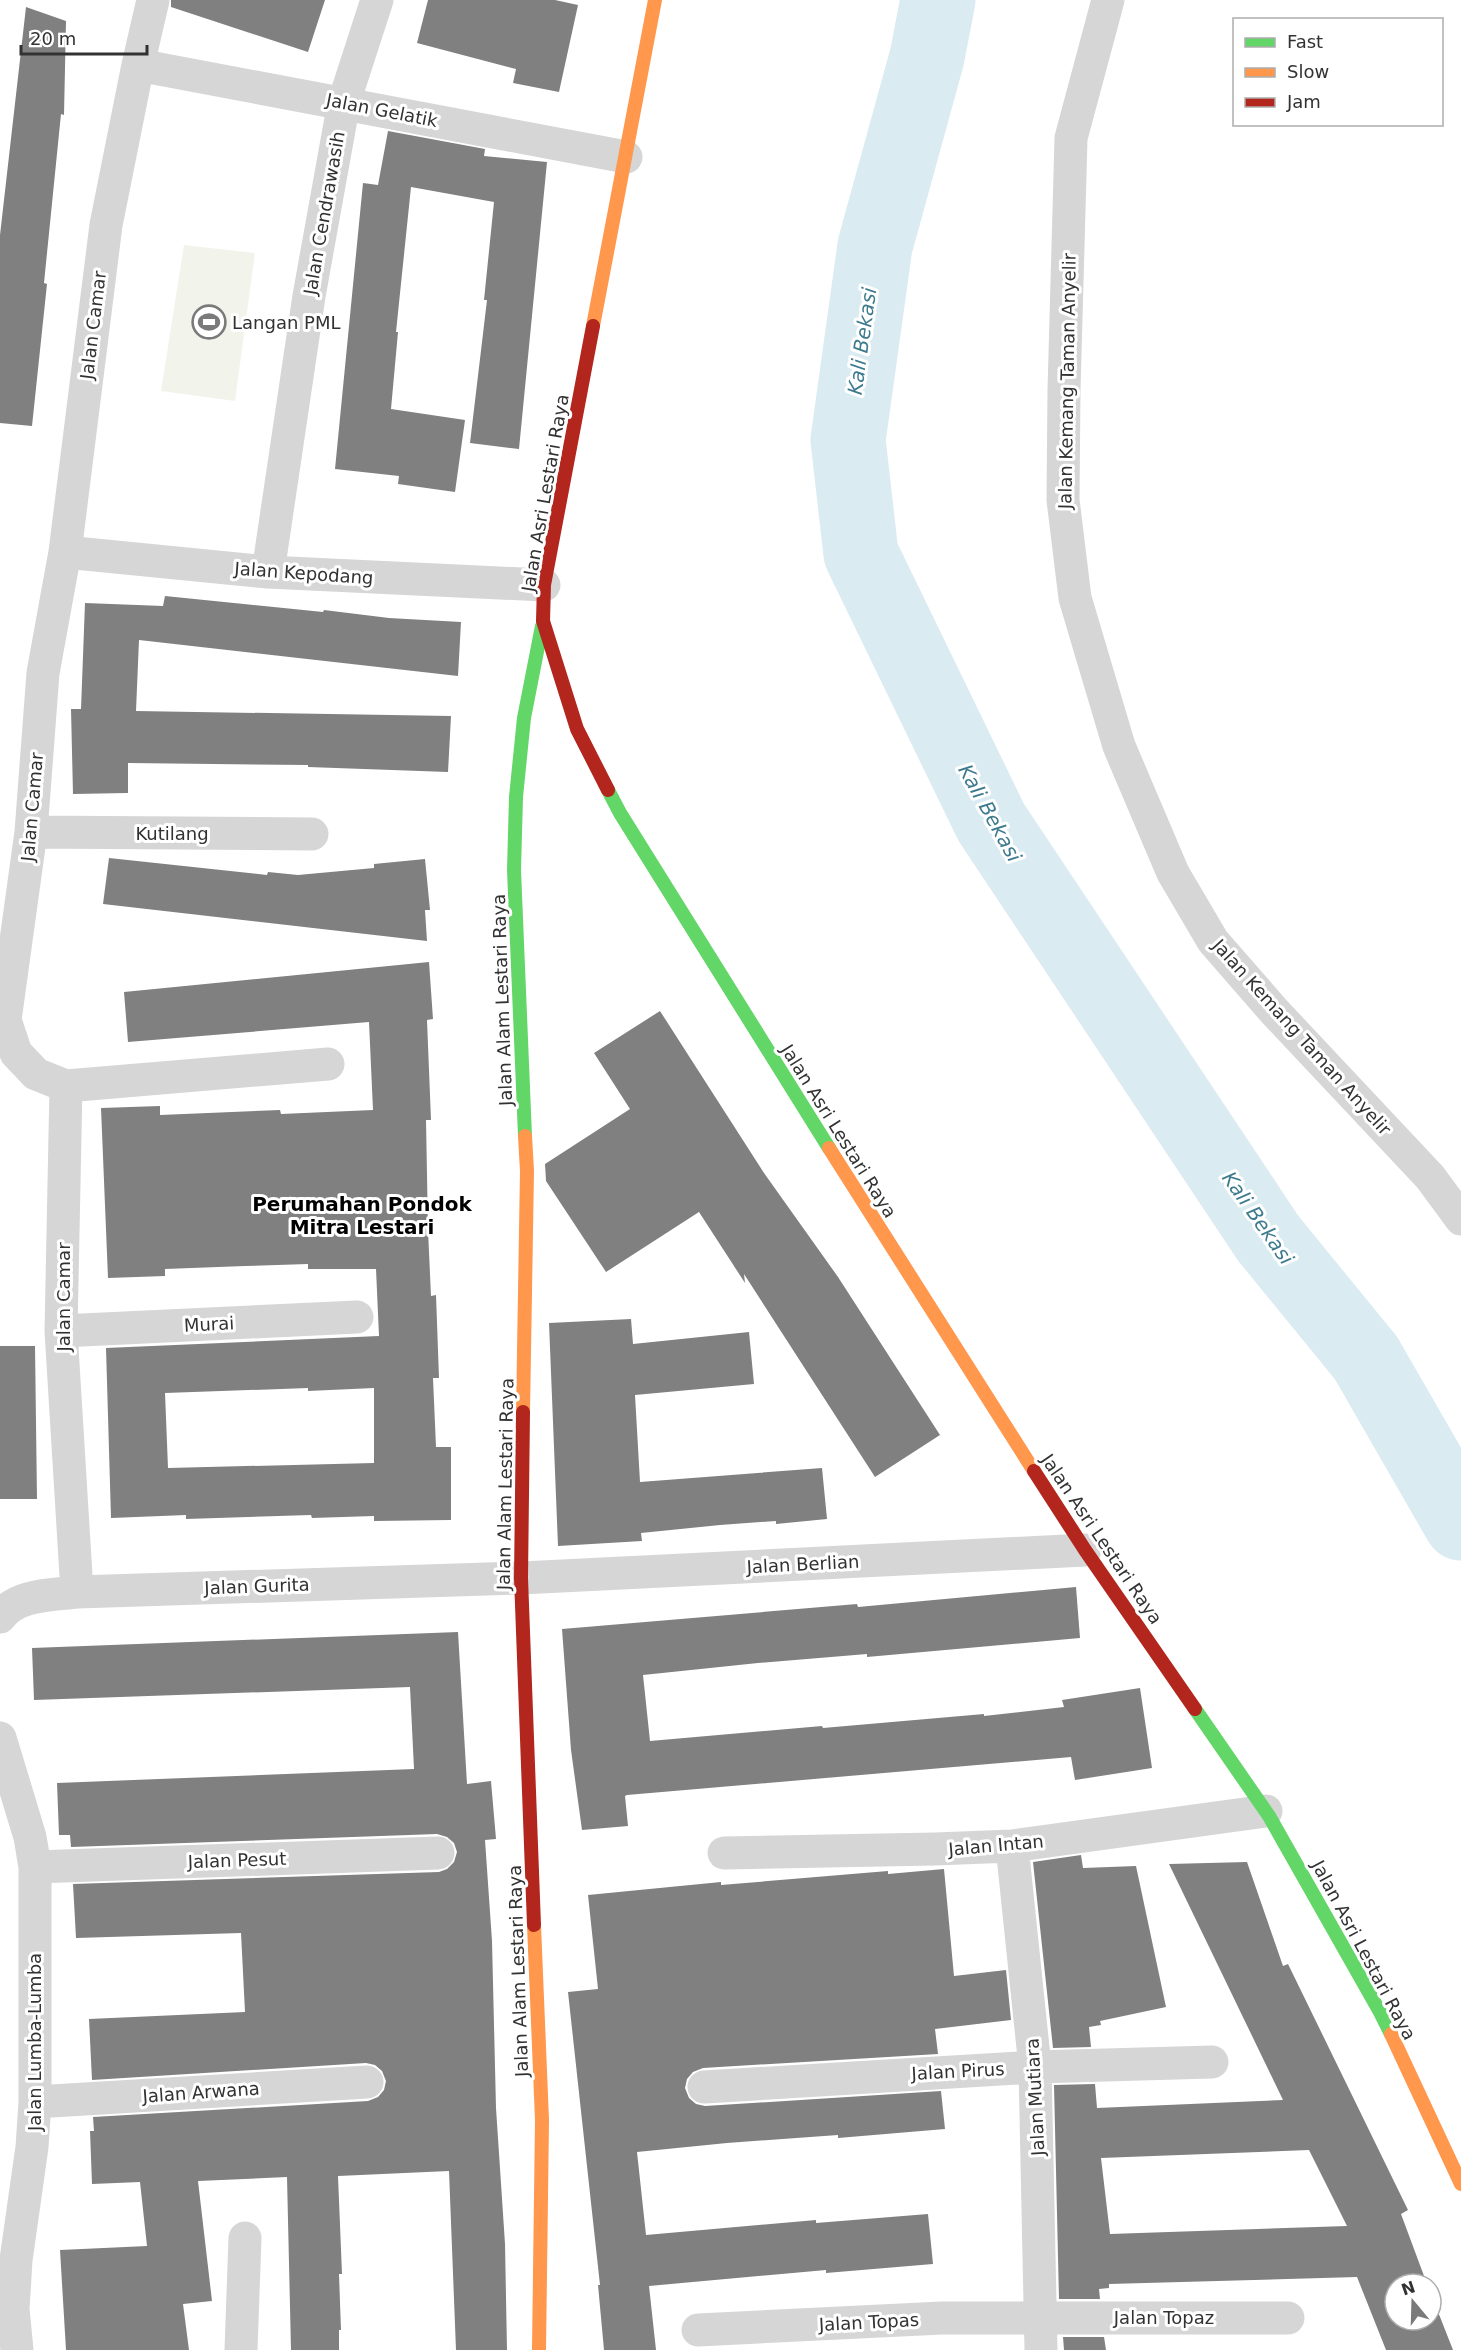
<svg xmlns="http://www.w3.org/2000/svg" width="1461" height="2350" font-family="'DejaVu Sans',sans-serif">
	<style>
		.green { fill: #f2f4ec }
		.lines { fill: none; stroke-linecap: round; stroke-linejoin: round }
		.river { stroke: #daebf1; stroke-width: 75 }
		.building { fill: #808080; fill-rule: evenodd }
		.street { stroke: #d6d6d6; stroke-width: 33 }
		.fast { stroke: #63d668; stroke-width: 14 }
		.slow { stroke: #ff974d; stroke-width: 14 }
		.jam { stroke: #b3261e; stroke-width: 14 }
		.labels { text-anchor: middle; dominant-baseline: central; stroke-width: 6; stroke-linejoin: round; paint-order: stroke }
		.street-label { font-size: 18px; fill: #323232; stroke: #fff }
		.poi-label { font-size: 18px; fill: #323232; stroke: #fff; text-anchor: start }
		.water-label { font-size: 20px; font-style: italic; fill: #3d7a8d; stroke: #fff }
		.neighbourhood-label { font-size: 20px; font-weight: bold; fill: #000; stroke: #fff }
	</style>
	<rect width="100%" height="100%" fill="#fff"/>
	<path class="green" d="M184,245L255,253L235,401L161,391Z"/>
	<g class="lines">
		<path class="river" d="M938,0L927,57L875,246L848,440L861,554L991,822L1268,1238L1366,1358L1461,1523"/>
	</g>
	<path class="building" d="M171,0H325L308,52L171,7Z
		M428,0H555L578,5L559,92L513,83L516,69L417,43Z
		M26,7L66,21L64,115L61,114L44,283L47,284L32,426L0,423V235Z
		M388,131L485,149L484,156L547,162L519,449L470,443L487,300H484L494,202L411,187L396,332H398L391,409L465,420L455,492L398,484L399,476L335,469L363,183L378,185Z
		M165,596L323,612L324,610L389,618L461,622L458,676L139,640L136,711L451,716L448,772L308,767V765L128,763V793L73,794L71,709H81L85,603L163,606Z
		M109,858L267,875L268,872L298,875L374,868V864L425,859L430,910H425L427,941L103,904Z
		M429,962L433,1019L427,1020L431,1120H426L428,1230L431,1296L436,1295L439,1378H433L436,1447H451V1520L374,1521V1516L312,1518L311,1515L186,1519V1515L111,1518L106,1348L379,1336L376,1269H308V1264L245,1266L165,1269V1276L108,1278L101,1108L160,1106V1115L280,1110L281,1114L373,1110L369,1022L128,1042L124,992ZM308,1388V1391L374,1388V1463L168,1468L165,1393Z
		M660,1011L764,1173L838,1277L940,1435L875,1477L744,1274L745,1283L699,1212L606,1272L546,1181L545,1164L630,1109L594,1053Z
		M631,1319L633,1344L749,1332L754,1384L635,1395L640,1482L822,1468L827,1519L776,1524V1521L720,1525L641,1533L642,1541L558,1546L549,1323Z
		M0,1346H35L37,1499H0Z
		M1076,1587L1080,1638L867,1657V1654L758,1663L643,1675L650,1741L822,1726L823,1728L984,1714V1716L1064,1707L1062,1700L1140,1688L1152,1768L1075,1780L1071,1757L627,1795L625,1796L628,1826L582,1830L571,1750L562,1629L857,1604L858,1607Z
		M458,1632L467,1784L491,1781L496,1839L485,1840L492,1941L496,2108L505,2244L507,2350H456L449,2171L338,2176L342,2274H339L341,2330H339V2350H291L287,2177L198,2181L212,2301L183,2304L189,2350H66L60,2250L147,2246L140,2182L92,2184L90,2131H94L93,2117L368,2101L378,2097L384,2090L386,2081L382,2071L375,2065L366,2063L92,2080L89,2019L245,2012L241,1933L76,1938L73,1884L439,1872L447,1869L454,1862L457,1852L454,1843L447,1837L437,1834L71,1847L70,1835H59L57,1783L414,1769L410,1687L34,1700L32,1648Z
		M1081,1855L1083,1868L1136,1866L1166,2007L1100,2021L1101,2025L1089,2027L1091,2047L1053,2048L1033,1862Z
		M1247,1862L1283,1966L1288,1964L1408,2210L1401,2214L1427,2284H1395V2320H1431V2294L1453,2350H1386L1357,2277L1109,2284V2288L1099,2289L1100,2299H1059L1054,2085L1095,2084L1097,2108L1283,2100L1169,1864ZM1309,2150L1347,2226L1110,2234L1101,2158Z
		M944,1869L954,1976L1006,1970L1011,2020L935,2029L938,2054L703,2068L693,2072L687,2079L685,2088L689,2098L696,2104L705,2106L941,2091L945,2129L838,2138V2135L727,2143L637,2152L646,2235L816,2220V2223L928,2214L933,2264L826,2273V2270L649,2286L656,2350H604L598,2285H600L568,1992L598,1989L588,1895L721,1882V1885L888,1871V1874Z
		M1063,2337H1104L1106,2350H1064Z"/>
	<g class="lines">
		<path class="street" d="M1108,0L1071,138L1064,390L1063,500L1075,598L1119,746L1173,873L1213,941L1274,1011L1430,1177L1461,1219
			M138,65L626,157
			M65,552L268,572L544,585
			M268,572L309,296L344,102L377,0
			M31,832L312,834
			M66,1086L328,1064
			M61,1331L357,1317
			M77,1592L61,1331L66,1086L36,1074L16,1053L5,1020L31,832L43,673L65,552L106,225L138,65L153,0
			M0,1617C17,1594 51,1595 77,1592L521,1578L1085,1550
			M0,1738L30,1837L35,1867V2102L32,2147L16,2260L13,2309L17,2350
			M1012,1846L1035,2067L1041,2350
			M724,1853L935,1849L1012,1846L1266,1811
			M35,1867L438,1853
			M704,2087L1035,2067L1212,2062
			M35,2102L367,2082
			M698,2330L942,2318H1288
			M241,2350L245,2238"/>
		<path class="fast" d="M608,790L620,813L829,1148
			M525,1136L514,870L516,797L524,718L542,626
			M1195,1709L1269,1816L1380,2012L1391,2034"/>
		<path class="slow" d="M593,326L655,0
			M829,1148L1034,1471
			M523,1412L527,1171L525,1136
			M534,1925L542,2120L539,2350
			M1391,2034L1461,2184"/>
		<path class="jam" d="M593,326L544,585L543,621L577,729L608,790
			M523,1412L521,1578L534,1925
			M1034,1471L1085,1550L1195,1709"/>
	</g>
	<defs>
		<symbol id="stadium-ring" viewBox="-11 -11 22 22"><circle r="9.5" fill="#fff" stroke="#7a7a7a" stroke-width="1.5"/><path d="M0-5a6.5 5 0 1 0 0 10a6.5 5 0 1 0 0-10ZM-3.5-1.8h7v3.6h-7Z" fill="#7a7a7a"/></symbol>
	</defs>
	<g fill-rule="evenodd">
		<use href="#stadium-ring" x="190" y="303" width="38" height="38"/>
	</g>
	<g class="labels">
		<g class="street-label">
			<text transform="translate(382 110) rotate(11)">Jalan Gelatik</text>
			<text transform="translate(324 213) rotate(-80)">Jalan Cendrawasih</text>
			<text transform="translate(93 325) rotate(-83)">Jalan Camar</text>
			<text transform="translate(1067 381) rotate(-89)">Jalan Kemang Taman Anyelir</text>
			<text transform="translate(545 493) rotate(-80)">Jalan Asri Lestari Raya</text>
			<text transform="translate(304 573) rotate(4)">Jalan Kepodang</text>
			<text transform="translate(32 807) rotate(-85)">Jalan Camar</text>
			<text x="172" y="833">Kutilang</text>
			<text transform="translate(502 1000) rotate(-92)">Jalan Alam Lestari Raya</text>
			<text transform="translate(1302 1037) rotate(48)">Jalan Kemang Taman Anyelir</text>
			<text transform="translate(839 1131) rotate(58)">Jalan Asri Lestari Raya</text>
			<text transform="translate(63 1297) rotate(-90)">Jalan Camar</text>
			<text transform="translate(209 1324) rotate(-3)">Murai</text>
			<text transform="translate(505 1484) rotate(-89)">Jalan Alam Lestari Raya</text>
			<text transform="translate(1102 1539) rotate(56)">Jalan Asri Lestari Raya</text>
			<text transform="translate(803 1564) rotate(-3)">Jalan Berlian</text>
			<text transform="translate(257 1586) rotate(-2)">Jalan Gurita</text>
			<text transform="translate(996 1845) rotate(-5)">Jalan Intan</text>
			<text transform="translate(237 1860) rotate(-2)">Jalan Pesut</text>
			<text transform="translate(1364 1950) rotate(62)">Jalan Asri Lestari Raya</text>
			<text transform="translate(518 1971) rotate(-92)">Jalan Alam Lestari Raya</text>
			<text transform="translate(34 2042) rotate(-90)">Jalan Lumba-Lumba</text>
			<text transform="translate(958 2071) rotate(-3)">Jalan Pirus</text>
			<text transform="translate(201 2092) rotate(-4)">Jalan Arwana</text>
			<text transform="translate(1035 2097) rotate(-93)">Jalan Mutiara</text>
			<text x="1164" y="2317">Jalan Topaz</text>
			<text transform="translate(869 2322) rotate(-3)">Jalan Topas</text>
		</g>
		<g class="poi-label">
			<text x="232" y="322">Langan PML</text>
		</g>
		<g class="water-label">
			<text transform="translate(862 341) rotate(-82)">Kali Bekasi</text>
			<text transform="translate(990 813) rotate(61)">Kali Bekasi</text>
			<text transform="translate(1258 1218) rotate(55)">Kali Bekasi</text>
		</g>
		<g class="neighbourhood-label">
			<text x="362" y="1204">Perumahan Pondok<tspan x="362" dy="23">Mitra Lestari</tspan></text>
		</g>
	</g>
	<rect x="1233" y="18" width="210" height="108" fill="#ffffff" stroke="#adadad" stroke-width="1.5"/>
	<rect x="1245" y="38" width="30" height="9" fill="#63d668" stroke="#adadad" stroke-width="1.5"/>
	<text x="1287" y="48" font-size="18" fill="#323232">Fast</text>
	<rect x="1245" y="68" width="30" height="9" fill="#ff974d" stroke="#adadad" stroke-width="1.5"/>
	<text x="1287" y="78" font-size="18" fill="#323232">Slow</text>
	<rect x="1245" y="98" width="30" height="9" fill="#b3261e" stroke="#adadad" stroke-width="1.5"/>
	<text x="1287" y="108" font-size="18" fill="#323232">Jam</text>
	<g transform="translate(1413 2302) rotate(341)"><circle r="28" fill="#ffffff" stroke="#adadad" stroke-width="1.5"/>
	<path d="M0-4.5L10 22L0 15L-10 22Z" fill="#7a7a7a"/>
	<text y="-9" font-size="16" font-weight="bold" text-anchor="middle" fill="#323232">N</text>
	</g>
	<path d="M21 45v9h126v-9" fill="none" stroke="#323232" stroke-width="3"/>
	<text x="30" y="45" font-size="18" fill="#323232" stroke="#ffffff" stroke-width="4.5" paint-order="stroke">20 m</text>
</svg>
